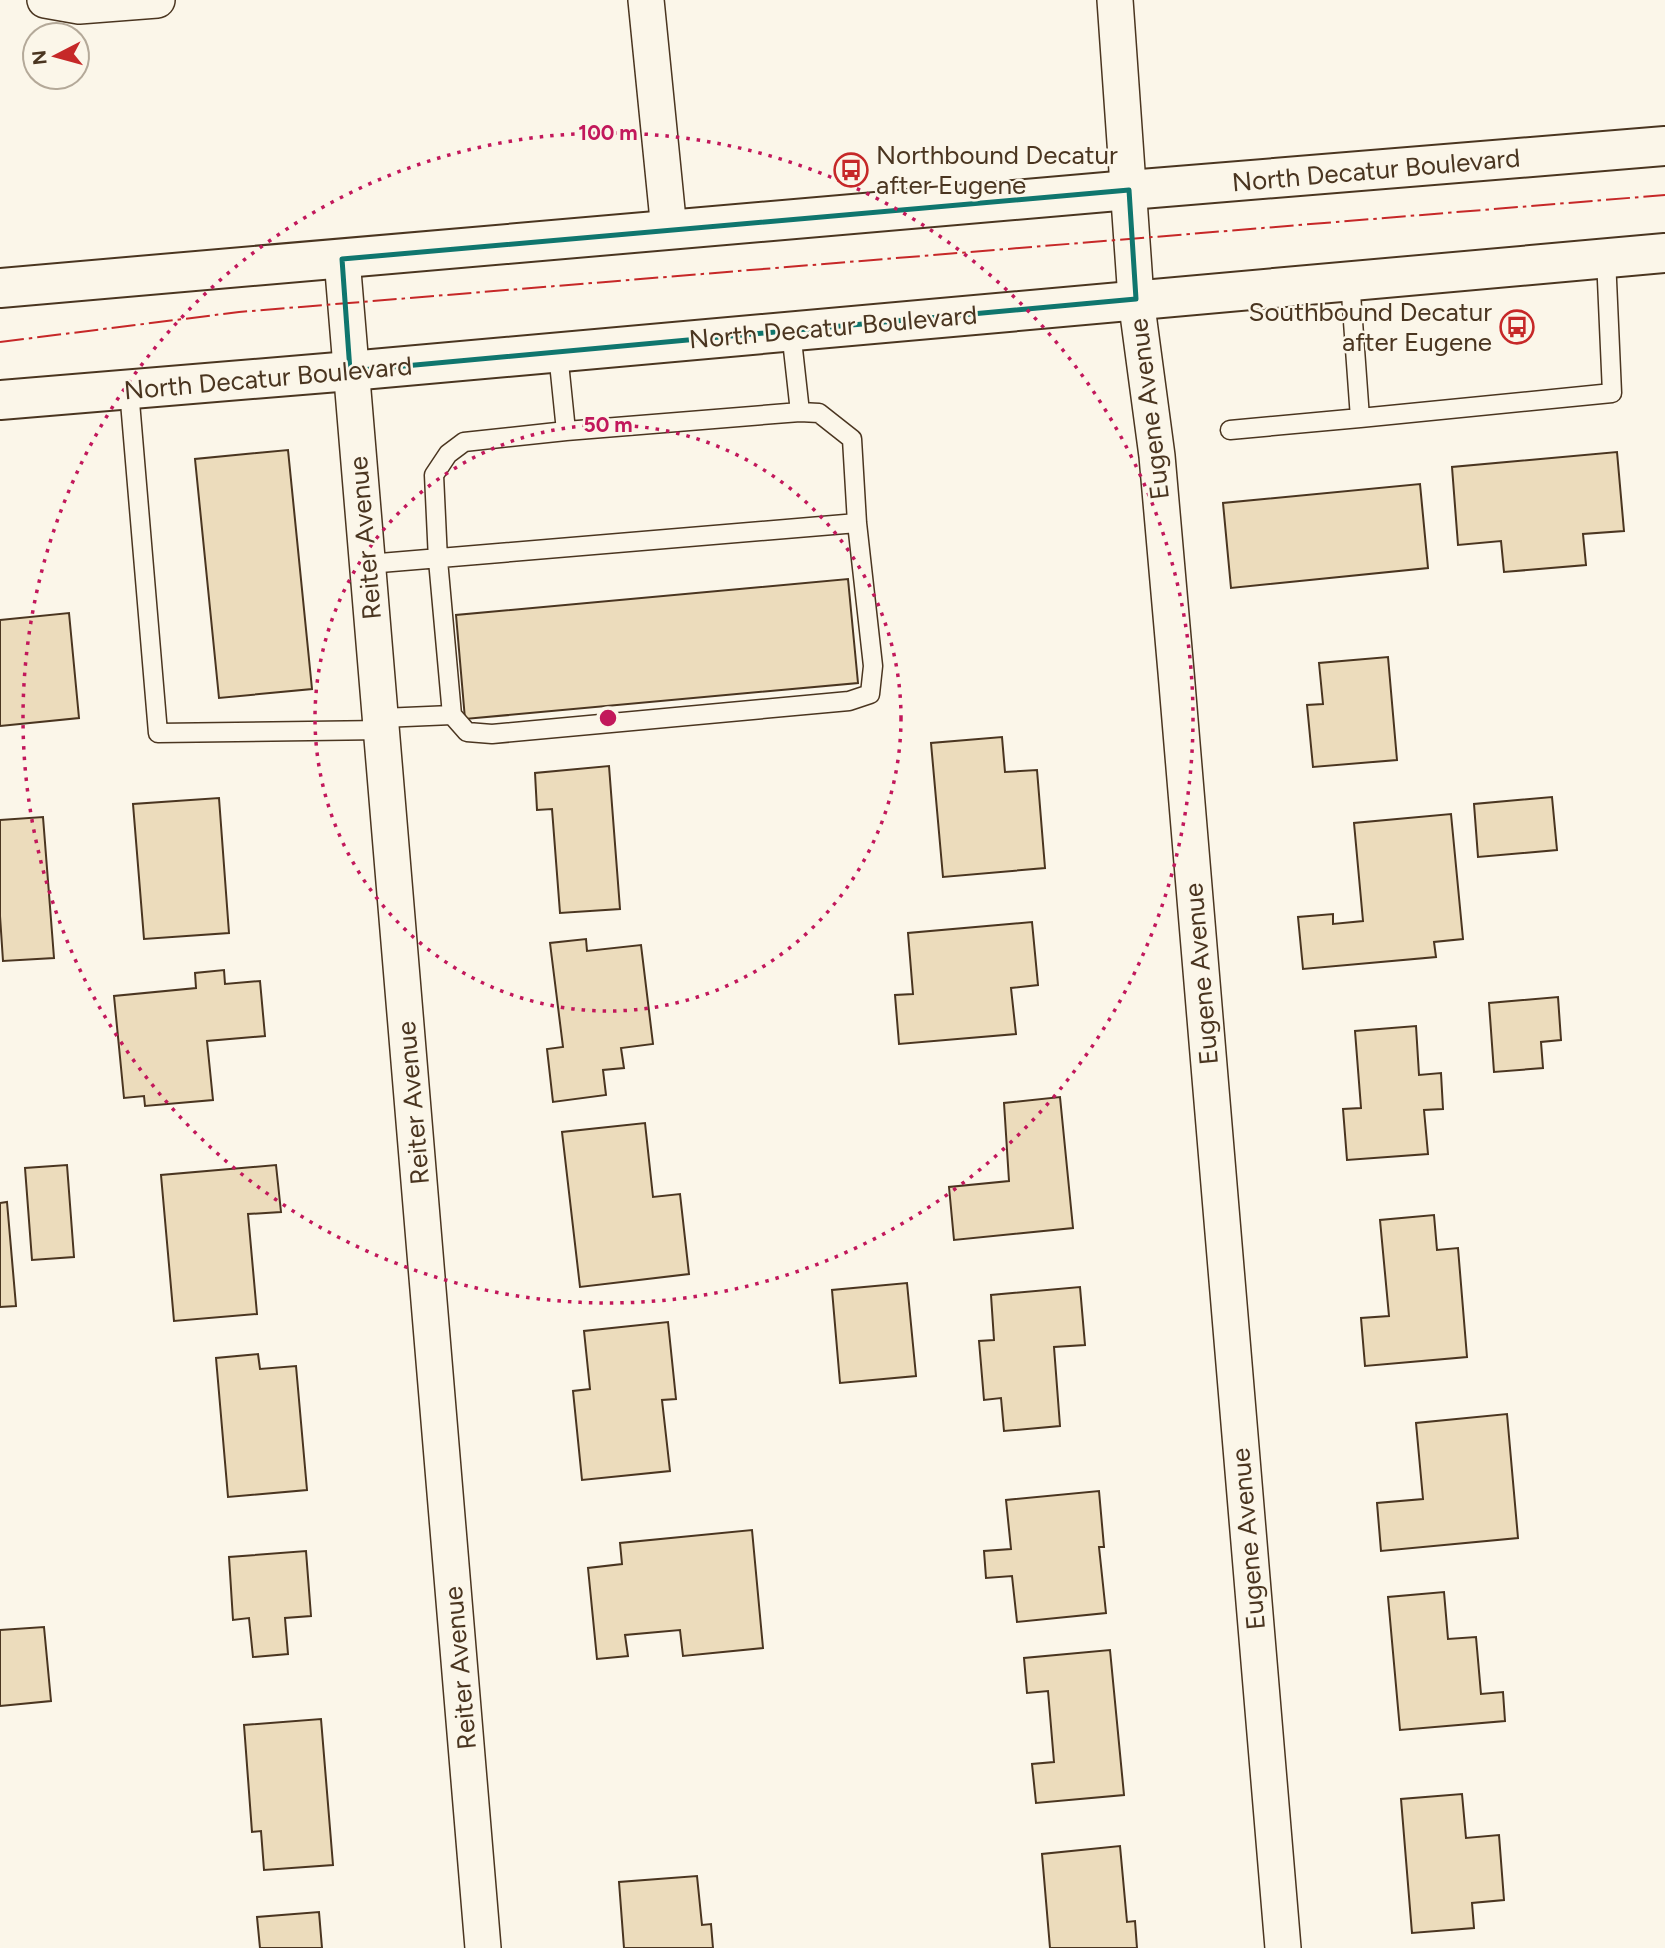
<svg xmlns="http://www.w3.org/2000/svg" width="1665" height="1948" font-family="Figtree,sans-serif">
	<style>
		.building { fill: #ecdcbc; stroke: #4a3520; stroke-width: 2 }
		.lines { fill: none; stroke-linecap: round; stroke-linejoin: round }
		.lane-casing { stroke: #4a3520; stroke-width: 21 }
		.street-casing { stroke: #4a3520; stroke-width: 38 }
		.primary-casing { stroke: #4a3520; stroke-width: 42 }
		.lane { stroke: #fbf6e9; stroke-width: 18 }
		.street { stroke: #fbf6e9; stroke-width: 35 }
		.primary { stroke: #fbf6e9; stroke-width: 38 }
		.power { stroke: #c62828; stroke-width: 2; stroke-dasharray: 24 5 3.5 5; stroke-linecap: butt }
		.marked { fill: none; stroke: #0f766e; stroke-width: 5; stroke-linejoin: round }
		.ring { fill: none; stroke: #c2185b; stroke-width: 3.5; stroke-dasharray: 3.5 7 }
		.labels { text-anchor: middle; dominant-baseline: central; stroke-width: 5; stroke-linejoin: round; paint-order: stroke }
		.poi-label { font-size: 26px; fill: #4a3520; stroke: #fbf6e9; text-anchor: start }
		.street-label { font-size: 26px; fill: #4a3520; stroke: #fbf6e9 }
		.centre { fill: #c2185b; stroke: #fbf6e9; stroke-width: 3.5 }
		.ring-label { font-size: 21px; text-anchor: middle; font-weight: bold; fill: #c2185b; stroke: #fbf6e9; stroke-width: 5; stroke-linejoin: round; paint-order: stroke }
	</style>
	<rect width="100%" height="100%" fill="#fbf6e9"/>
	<path class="building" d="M288,450L312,689L219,698L195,459Z
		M1617,452L1624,531L1583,534L1586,565L1504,572L1501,541L1458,545L1452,467Z
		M1420,484L1428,568L1231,588L1223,503Z
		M848,579L858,683L465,719L456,615Z
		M69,613L79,718L0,726V620Z
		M1388,657L1397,760L1313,767L1307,705L1323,704L1319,663Z
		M1002,737L1005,772L1037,770L1045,868L943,877L931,743Z
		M609,766L620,909L560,913L552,809L537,810L535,773Z
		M1552,797L1557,850L1478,857L1474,804Z
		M219,798L229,933L144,939L133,804Z
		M1451,814L1463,939L1434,942L1436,957L1303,969L1298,917L1333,914V924L1363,921L1354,823Z
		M43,817L54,958L3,961L0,916V820Z
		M1032,922L1038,985L1011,988L1016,1034L899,1044L895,995L913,994L908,933Z
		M586,939L587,951L641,945L653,1044L621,1048L624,1068L603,1070L606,1095L553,1102L547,1049L563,1047L550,943Z
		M224,970L225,984L260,981L265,1036L207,1041L213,1100L145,1106L144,1096L124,1098L114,996L196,988L195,973Z
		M1558,997L1561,1040L1541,1042L1543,1068L1494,1072L1489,1003Z
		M1416,1026L1419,1075L1441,1073L1443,1109L1424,1110L1428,1154L1347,1160L1343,1109L1361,1108L1355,1031Z
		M1060,1097L1073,1228L954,1240L949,1187L1009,1181L1004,1103Z
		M645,1123L653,1197L680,1194L689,1274L580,1287L562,1132Z
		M67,1165L74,1257L32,1260L25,1168Z
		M276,1165L281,1212L248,1214L257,1314L174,1321L161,1175Z
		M7,1202L16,1306L0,1307V1203Z
		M1434,1215L1437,1250L1458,1248L1467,1357L1365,1366L1361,1318L1389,1316L1380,1220Z
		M907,1283L916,1376L840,1383L832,1290Z
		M1080,1287L1085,1345L1054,1347L1060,1426L1004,1431L1001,1398L984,1400L979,1341L994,1340L991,1295Z
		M668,1322L676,1399L662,1400L670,1471L582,1480L573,1391L590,1389L584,1331Z
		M258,1354L260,1369L296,1366L307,1490L228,1497L216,1358Z
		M1507,1414L1518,1538L1381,1551L1377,1503L1423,1499L1416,1423Z
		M1099,1491L1104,1547H1099L1106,1613L1017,1622L1012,1576L986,1578L984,1551L1011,1549L1006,1500Z
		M752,1530L763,1648L683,1656L680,1630L625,1635L628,1656L597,1659L588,1568L622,1564L620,1543Z
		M306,1551L311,1616L285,1618L288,1654L253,1657L249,1618L233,1620L229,1557Z
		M1444,1592L1448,1639L1476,1637L1481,1694L1503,1692L1505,1721L1400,1730L1388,1597Z
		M44,1627L51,1701L0,1706V1630Z
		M1110,1650L1124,1795L1036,1803L1032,1764L1054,1762L1048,1691L1027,1693L1024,1658Z
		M321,1719L333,1865L264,1870L261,1831L252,1832L244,1725Z
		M1462,1794L1466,1838L1499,1835L1504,1900L1472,1903L1474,1928L1412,1933L1401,1799Z
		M1120,1846L1127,1922L1135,1921L1137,1948H1050L1042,1854Z
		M697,1876L702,1925L711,1924L713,1948H624L619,1882Z
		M319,1912L322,1948H260L257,1917Z"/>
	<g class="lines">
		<defs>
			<path id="lane" d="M791,331L800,412
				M558,353L566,431
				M129,390L158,733L383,730
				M800,412L819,413L852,439L857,523L873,666L870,694L849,701L492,734L467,732L452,715L438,560L434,475L448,454L464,442L566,431Z
				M1360,418L1612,393L1606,258
				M1230,430L1360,418L1350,280
				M368,564L857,523
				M382,718L452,715"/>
			<path id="street" d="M45,0L79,6L157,0
				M646,0L669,230
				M1115,0L1136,299L1157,456L1176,672L1283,1948
				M342,259L483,1948"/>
			<path id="primary" d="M0,288L1129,190L1665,146
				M0,400L350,371L1665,253"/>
		</defs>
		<use href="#lane" class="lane-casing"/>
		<use href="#street" class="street-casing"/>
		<use href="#primary" class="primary-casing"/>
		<use href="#lane" class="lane"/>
		<use href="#street" class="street"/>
		<use href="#primary" class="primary"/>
		<path class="power" d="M0,342L239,312L1665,195"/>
	</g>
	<path class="marked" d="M1129,190L1136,299L350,371L342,259Z"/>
	<g class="ring">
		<circle cx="608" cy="718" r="293"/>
		<circle cx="608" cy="718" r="585"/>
	</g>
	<defs>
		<symbol id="bus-ring" viewBox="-11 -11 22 22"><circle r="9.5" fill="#fbf6e9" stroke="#c62828" stroke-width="1.5"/><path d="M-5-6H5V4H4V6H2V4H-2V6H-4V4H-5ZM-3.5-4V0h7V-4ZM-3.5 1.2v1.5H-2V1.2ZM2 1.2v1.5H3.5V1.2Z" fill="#c62828"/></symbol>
	</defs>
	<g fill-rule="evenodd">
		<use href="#bus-ring" x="832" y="151" width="38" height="38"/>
		<use href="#bus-ring" x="1498" y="308" width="38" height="38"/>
	</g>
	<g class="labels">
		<g class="poi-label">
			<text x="876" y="155">Northbound Decatur<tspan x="876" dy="30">after Eugene</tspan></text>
			<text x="1492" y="312" text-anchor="end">Southbound Decatur<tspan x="1492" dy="30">after Eugene</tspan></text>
		</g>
		<g class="street-label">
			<text transform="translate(1376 170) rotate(-5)">North Decatur Boulevard</text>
			<text transform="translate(833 327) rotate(-5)">North Decatur Boulevard</text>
			<text transform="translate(268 378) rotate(-5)">North Decatur Boulevard</text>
			<text transform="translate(1149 409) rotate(-97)">Eugene Avenue</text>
			<text transform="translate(365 538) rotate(-95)">Reiter Avenue</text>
			<text transform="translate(1201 974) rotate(-95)">Eugene Avenue</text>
			<text transform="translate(413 1103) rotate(-95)">Reiter Avenue</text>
			<text transform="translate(1248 1539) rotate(-95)">Eugene Avenue</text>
			<text transform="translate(460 1668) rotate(-95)">Reiter Avenue</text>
		</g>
	</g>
	<circle cx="608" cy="718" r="10" class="centre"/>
	<g class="ring-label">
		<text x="608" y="140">100 m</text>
		<text x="608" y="432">50 m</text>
	</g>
	<g transform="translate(56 56) rotate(264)"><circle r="33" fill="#fbf6e9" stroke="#b4a999" stroke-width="2"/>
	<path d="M0-5L12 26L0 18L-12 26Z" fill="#c62828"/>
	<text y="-10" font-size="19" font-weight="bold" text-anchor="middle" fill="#4a3520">N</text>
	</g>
</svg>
